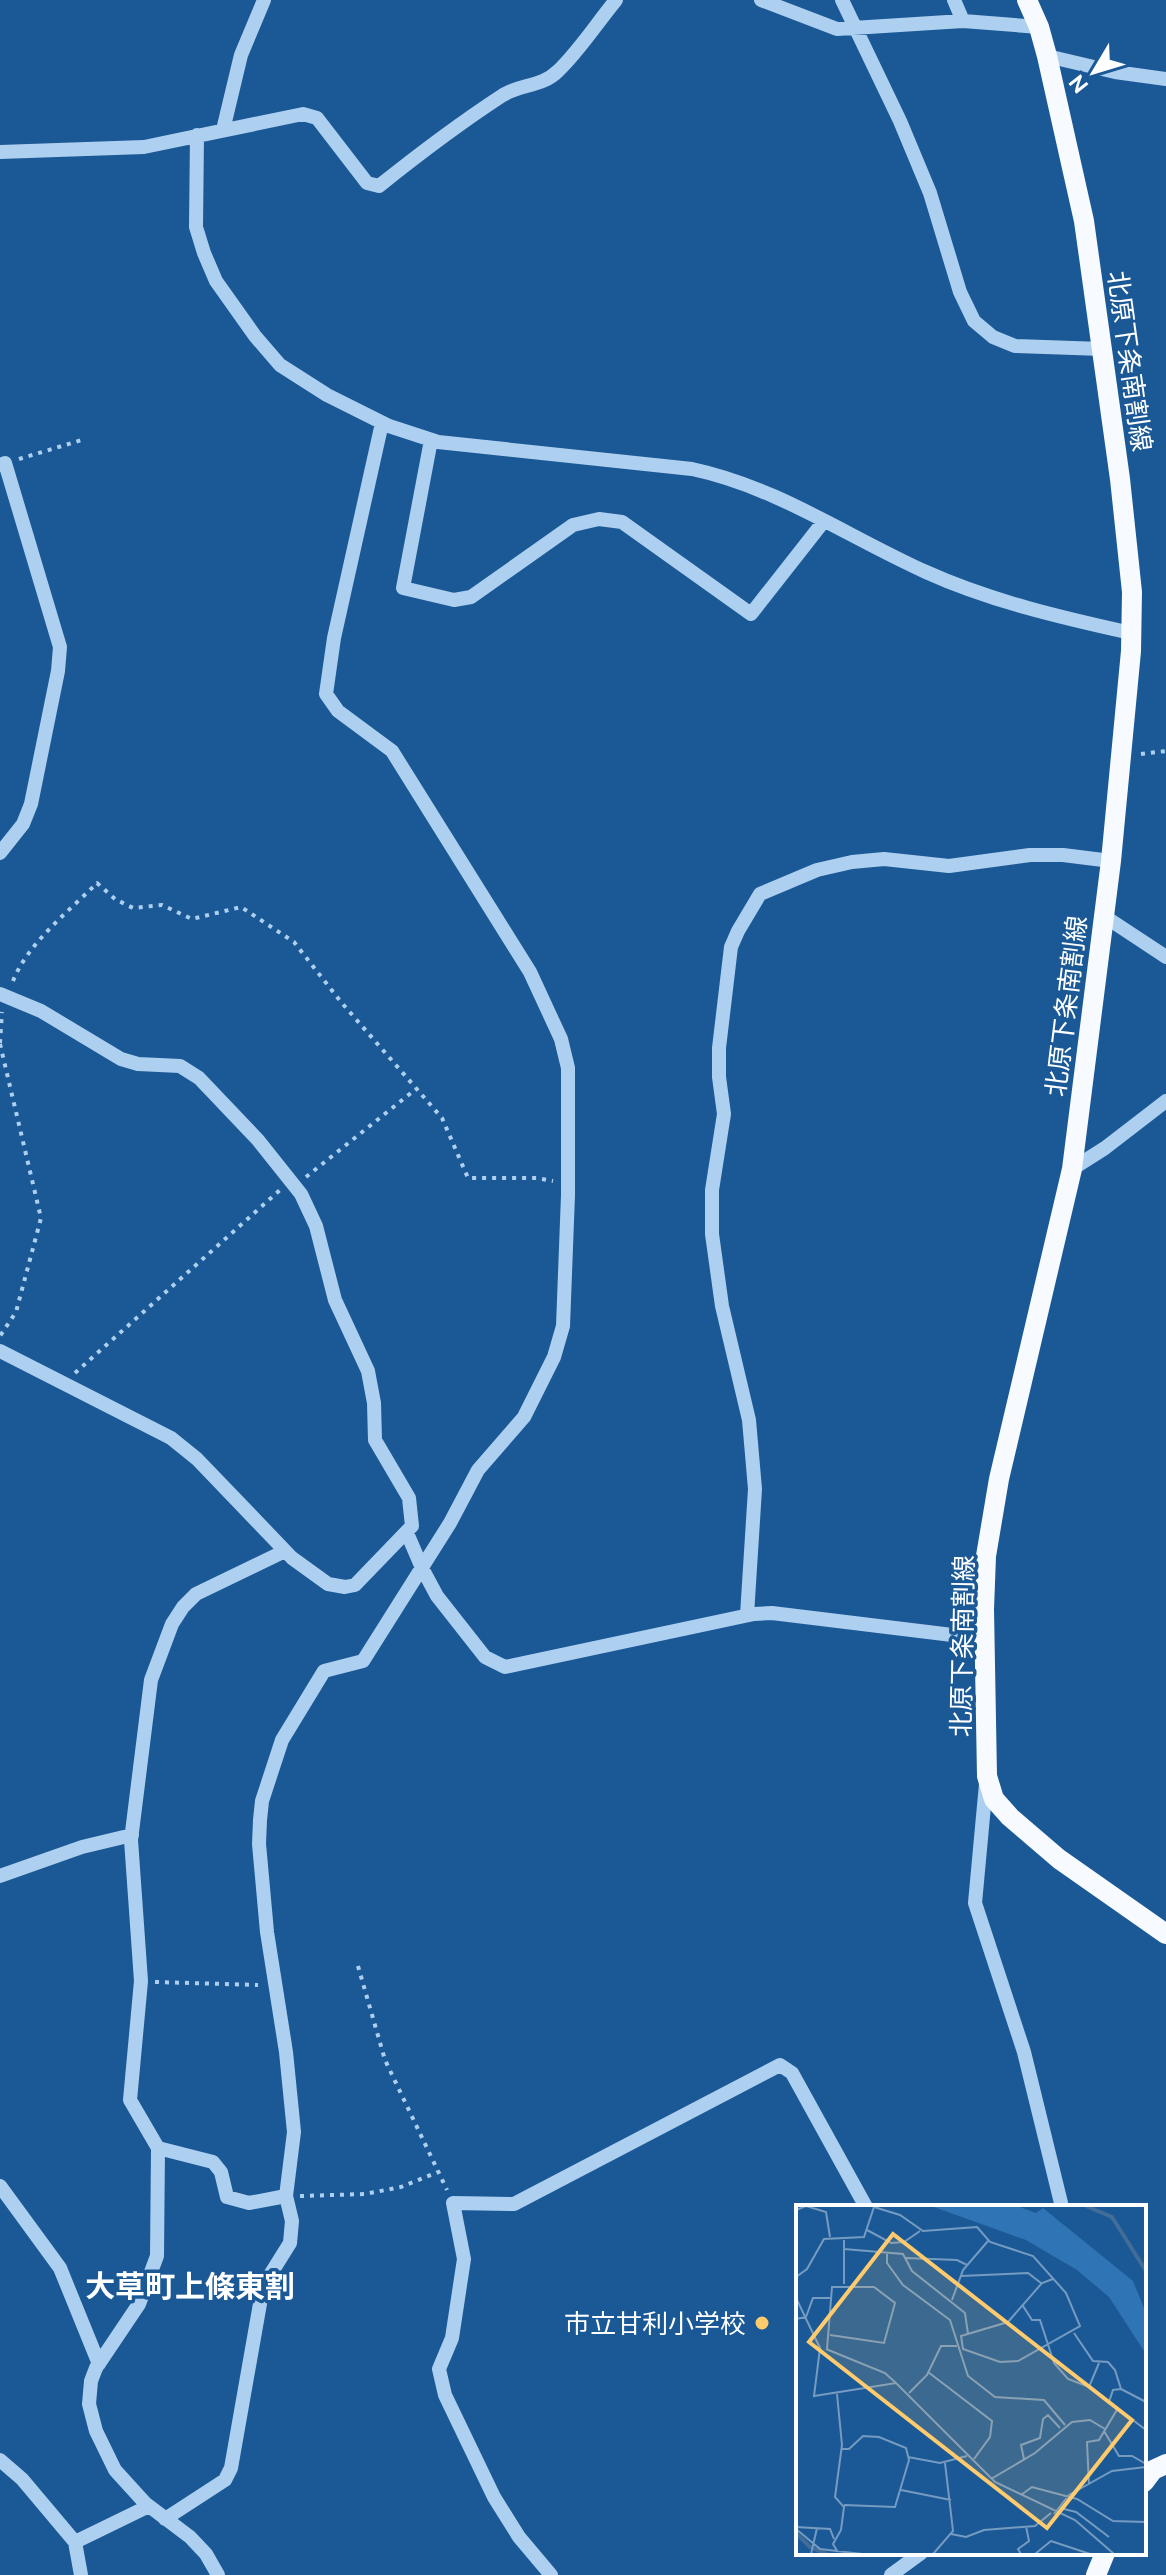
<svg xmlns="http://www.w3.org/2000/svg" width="1166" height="2575" font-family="Ubuntu,'Noto Sans JP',sans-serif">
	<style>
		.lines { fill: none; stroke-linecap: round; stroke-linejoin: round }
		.path { stroke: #aed0f0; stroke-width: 4; stroke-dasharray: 4 6; stroke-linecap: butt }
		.minor { stroke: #aed0f0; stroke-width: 14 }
		.major { stroke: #f7faff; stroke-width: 20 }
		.poi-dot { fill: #ffcb6d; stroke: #1b5996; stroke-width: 3 }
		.labels { text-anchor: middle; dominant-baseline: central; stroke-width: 7; stroke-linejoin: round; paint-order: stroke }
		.street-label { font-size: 26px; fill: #fff; stroke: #1b5996 }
		.poi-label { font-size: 26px; fill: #fff; stroke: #1b5996; text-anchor: end }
		.quarter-label { font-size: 30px; font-weight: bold; fill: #fff; stroke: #1b5996 }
		.inset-river { fill: none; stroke: #416d98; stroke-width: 4 }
		.inset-road { fill: none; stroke: #769bc0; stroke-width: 2 }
		.view { fill: #ffcb6d; fill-opacity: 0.15; stroke: #ffcb6d; stroke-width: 4 }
		.inset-edge { fill: none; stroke: #fff; stroke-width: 4 }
	</style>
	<rect width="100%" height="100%" fill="#1b5996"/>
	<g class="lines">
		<path class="path" d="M19,459L85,439
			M1141,754L1166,751
			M13,981C28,943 68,912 97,883L115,899L133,908L162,905L192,919L241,907L294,942L341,1002L442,1118L468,1178H537L553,1181
			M0,1043L2,1012
			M0,1044L41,1218L16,1312L0,1336
			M306,1177L416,1089
			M75,1373L280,1190
			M358,1966L385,2060L447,2190
			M155,1982L258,1985
			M300,2196L365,2194L401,2187L438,2172"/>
		<path class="minor" d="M761,0L837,29L963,21L1039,27
			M842,0L900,121L930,193L960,292L974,321L993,337L1015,346L1102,349
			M954,0L963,21
			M1047,56L1115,72L1166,79
			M223,130L241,55L264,0
			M197,135L196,227L204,253L216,281L255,336L280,365L327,395L389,426L438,442L692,469C777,487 848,537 926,572C990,601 1063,618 1131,633
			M0,152L144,147L303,114L317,118L367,183L379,186C419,154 460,123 503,95C521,84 542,87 558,71C579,51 597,23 616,0
			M431,440L403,588L454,600L471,597L573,525L599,519L622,522L751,614L824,521
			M0,465L5,463L60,647L58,671L31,804L23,824L0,853
			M1104,916L1166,957
			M0,994L41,1011L121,1059L138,1064L180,1066L199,1078L258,1140L301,1194L316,1226L335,1300L368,1371L374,1403L375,1440L409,1498L412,1526L355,1585L345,1587L328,1584L292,1558L197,1459L171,1438L0,1351
			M1072,1169L1105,1148L1166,1101
			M407,1533L422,1568L437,1596L485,1657L505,1667L754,1614L772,1613L985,1639
			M747,1615L755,1489L749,1420L722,1306L712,1234V1190L724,1114L719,1077V1048L731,947L738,931L760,894L817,870L852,862L884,859L949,866L1030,855H1063L1111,861
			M986,1784L975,1903L1024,2052L1062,2207
			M0,1876L82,1847L132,1835
			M158,2148L213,2162L221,2172L227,2197L249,2203L286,2196
			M0,2186L60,2268L99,2364
			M0,2460L22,2479L75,2542L81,2575
			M165,2519L225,2480L231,2468L261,2298L270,2275L290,2243L292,2221L286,2196L294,2132L286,2052L267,1932L259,1844L260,1820L262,1801L282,1740L324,1671L363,1661L450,1523L478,1470L524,1417L554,1357L563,1326L568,1195V1068L561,1039L530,972L392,751L338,711L326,694L334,638L382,423
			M75,2542L149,2506
			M218,2575L206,2554L190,2537L145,2503L115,2470L96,2431L89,2404L91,2381L96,2368L139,2304L157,2256L158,2148L130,2100L141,1981L131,1840L151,1680L172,1624L183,1607L196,1594L285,1551
			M551,2575L519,2537L494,2497L445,2395L439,2369L452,2338L464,2259L453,2203L514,2204L780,2065L792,2073L866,2207
			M891,2575L921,2553"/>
		<path class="major" d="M1027,0L1039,27L1047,56L1084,221L1120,479L1132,592L1131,651L1111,861L1072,1169L999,1479L986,1556L984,1609L987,1776L994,1799L1010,1817L1059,1859L1166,1934
			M1144,2482L1153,2470L1166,2464
			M1096,2575L1105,2553"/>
	</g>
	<circle class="poi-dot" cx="762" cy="2323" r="8"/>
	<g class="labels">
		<g class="street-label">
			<text transform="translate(1130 361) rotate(82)">北原下条南割線</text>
			<text transform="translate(1066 1006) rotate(-83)">北原下条南割線</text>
			<text transform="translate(962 1646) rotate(-89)">北原下条南割線</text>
		</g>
		<g class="poi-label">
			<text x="746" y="2323">市立甘利小学校</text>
		</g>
		<g class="quarter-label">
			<text x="190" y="2286">大草町上條東割</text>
		</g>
	</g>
	<g transform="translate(796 2205)">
		<rect width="350" height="350" fill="#1b5996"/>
		<path d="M135,1H221L240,8L247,3L337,76L350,108V149L313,92L281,65L230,35Z" fill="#2f74b4"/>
		<path class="inset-river" d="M290,1L316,12L350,66M0,328L14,342L31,349"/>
		<path class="inset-road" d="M78,2L104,10L127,26L181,22L194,37L237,51L270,88L284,121L222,156L204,157L167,144L165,131L212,117L246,78L257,74M0,5L10,1L30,7L34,32M71,25L95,38L108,37L124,26M48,44L107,49L116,66L169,108L172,129M91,48V58L107,80L154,115L172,171L199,192L248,195L269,220M110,53L161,55L171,60M165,71L232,68L245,78M0,72L11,64L28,34L68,32L78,2M48,79V35M0,80L1,95L24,143L18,191L100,178L199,277L279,315L318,349M156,95L167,65L192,36M227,101L236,115H244L258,158L272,174L293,182L303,158M0,114L10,112L17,93H34M278,128L297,156L312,157L319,165L325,184M30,144L89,168L100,178M31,144L36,82H78L99,98L88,138L34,130M132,167L196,216L194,232L178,254M325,184L317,185L313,197L350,225M325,184L350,197M113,188L131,170L145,141H161M41,189L46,240L39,292L48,302L45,325L37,339L43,349M308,226L323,251H336L350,259M45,244H53L67,231L83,232L110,243L113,255L99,302L48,300M112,252L144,258L171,251M228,254L225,240L244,233L247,214L252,210L264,223M195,274L239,248L276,217L294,215L309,224M293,280L291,237L303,235L322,203M105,285L155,295M225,290L236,282L281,294L317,316L350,317M264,303L280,307L313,332M258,309L273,290L316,266L350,262M0,322L34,324L38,334M0,324L24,344L66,349M155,329L170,332L188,325L239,321L255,308M15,349L21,323M137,349L157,326L149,258M225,349L222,344L233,336L230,321M239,349L255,336L294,349"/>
		<path class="view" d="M97,29L336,215L251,323L13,137Z"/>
		<rect width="350" height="350" class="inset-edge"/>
	</g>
	<g transform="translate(1094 72) rotate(232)" stroke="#1b5996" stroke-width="6" paint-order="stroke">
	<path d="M0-6L14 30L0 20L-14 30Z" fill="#ffffff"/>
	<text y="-12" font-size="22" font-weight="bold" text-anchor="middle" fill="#ffffff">N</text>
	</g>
</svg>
